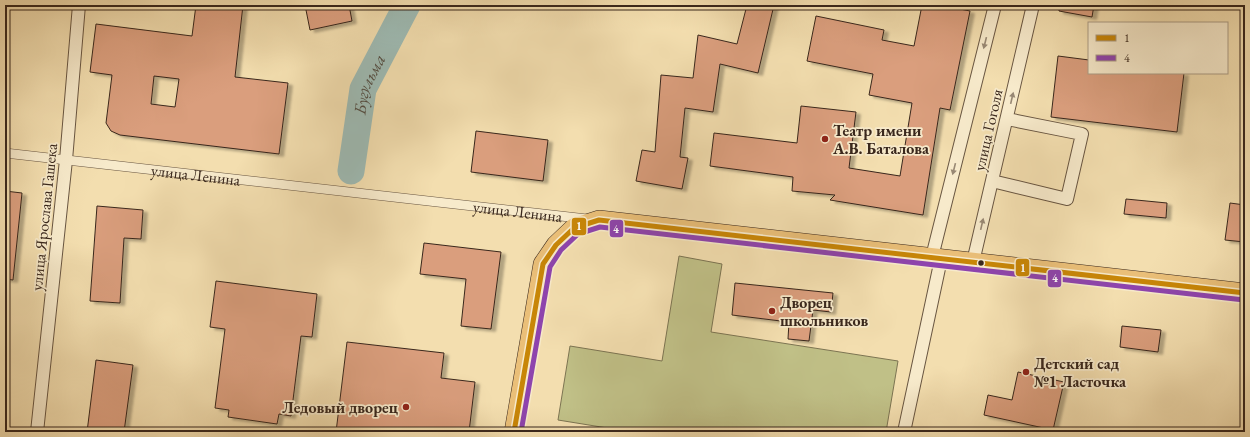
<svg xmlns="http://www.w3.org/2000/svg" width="1250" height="437" font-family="'EB Garamond',serif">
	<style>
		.green { fill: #c0c087; stroke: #7c7452 }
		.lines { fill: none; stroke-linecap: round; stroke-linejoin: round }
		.river { stroke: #9ebbb4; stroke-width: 27 }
		.building { fill: #da9e7d; stroke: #39271c; fill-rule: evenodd; filter: url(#shadow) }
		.pedestrian-casing { stroke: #685541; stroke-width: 10 }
		.minor-casing { stroke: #685541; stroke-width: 14 }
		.primary-casing { stroke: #39271c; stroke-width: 20 }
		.pedestrian { stroke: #f7eacb; stroke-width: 9 }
		.minor { stroke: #f7eacb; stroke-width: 12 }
		.primary { stroke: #eabf78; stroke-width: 19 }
		.bus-1-casing { stroke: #f7eacb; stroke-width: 8 }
		.bus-2-casing { stroke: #f7eacb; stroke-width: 8 }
		.bus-1 { stroke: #c88607; stroke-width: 5 }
		.bus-2 { stroke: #8e44ad; stroke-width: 5 }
		.oneway { fill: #988874 }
		.poi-dot { fill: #8f2418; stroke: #f7eacb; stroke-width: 1.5 }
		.bus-dot { fill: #39271c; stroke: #f7eacb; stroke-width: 1.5 }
		.labels { text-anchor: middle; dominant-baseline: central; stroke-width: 3.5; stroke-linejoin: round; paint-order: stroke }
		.poi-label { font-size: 16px; font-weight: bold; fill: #39271c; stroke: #f7eacb; text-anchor: start }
		.street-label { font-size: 16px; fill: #39271c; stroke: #f7eacb }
		.water-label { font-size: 17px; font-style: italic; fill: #524c42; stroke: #f7eacb }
		.line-badge { stroke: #f7eacb; stroke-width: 1.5 }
		.badge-label { font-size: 11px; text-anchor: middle; font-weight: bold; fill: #fff }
	</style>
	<defs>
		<filter id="shadow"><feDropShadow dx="4.5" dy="2.5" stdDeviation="1" flood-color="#0004"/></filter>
	</defs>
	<rect width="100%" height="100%" fill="#f3deaf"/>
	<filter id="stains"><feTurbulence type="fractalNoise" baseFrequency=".005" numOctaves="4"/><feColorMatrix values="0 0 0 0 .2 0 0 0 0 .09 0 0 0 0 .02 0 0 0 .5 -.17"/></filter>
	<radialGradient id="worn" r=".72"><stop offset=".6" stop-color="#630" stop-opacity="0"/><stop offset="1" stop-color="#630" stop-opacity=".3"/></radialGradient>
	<path class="green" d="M679,256L722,264L711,332L898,361L886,432H632L558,420L570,346L662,361Z"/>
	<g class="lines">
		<path class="river" id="s1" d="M351,171L363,89L407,5"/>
	</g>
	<path class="building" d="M196,5H243L235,77L288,83L279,154L120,135L111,131L106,123L112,75L90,72L96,24L192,36ZM154,76L179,79L175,107L151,104Z
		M305,5H349L352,21L310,30Z
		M747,5H774L758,73L720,64L713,112L685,108L680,157L688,158L682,189L636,181L642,150L655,152L661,75L693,78L698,35L737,44Z
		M922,5H940L970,11L950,110L940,108L923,215L830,200L835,195L792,191L793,177L710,166L714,133L797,143L801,106L856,112L849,168L900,176L912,103L869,95L873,74L807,61L816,16L884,30L882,40L914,46Z
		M1059,5H1094L1092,17L1059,11Z
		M1058,56L1089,60V73H1184L1177,132L1051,117Z
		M476,131L548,140L543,181L471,172Z
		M5,191L22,193L13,280L5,279Z
		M1126,199L1167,203L1166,218L1124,214Z
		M1230,203L1245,205V242L1225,240Z
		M97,206L143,210L141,239L124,238L120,303L90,301Z
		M424,243L501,252L491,329L461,326L466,279L420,274Z
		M216,281L317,294L312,337L301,336L291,416L279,414L277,424L228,417L229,410L215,408L225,329L210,327Z
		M735,283L833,293L831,312L813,310L809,341L788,339L789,322L732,315Z
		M1122,326L1161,330L1158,352L1120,347Z
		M347,342L444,353L441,378L475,382L469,432H336Z
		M96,360L133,365L124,432H87Z
		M1018,372L1064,382L1053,430L984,415L988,395L1012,400Z"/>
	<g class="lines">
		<defs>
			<g id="pedestrian">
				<path id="s2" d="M5,153L587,219"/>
			</g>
			<path id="minor" d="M992,181L1067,199L1082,134L1007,119
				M932,257L995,5
				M973,262L1033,5
				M37,432L66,160L79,5
				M904,432L941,259"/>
			<path id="primary" d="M514,432L543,264L556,245L574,228L599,220L1245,293"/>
		</defs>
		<use href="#pedestrian" class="pedestrian-casing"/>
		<use href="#minor" class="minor-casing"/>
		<use href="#primary" class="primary-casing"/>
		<use href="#pedestrian" class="pedestrian"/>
		<use href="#minor" class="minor"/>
		<use href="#primary" class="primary"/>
		<defs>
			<path id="bus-1" d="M514,432L543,264L556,245L574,228L599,220L1245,293"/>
			<path id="bus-2" d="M521,432L550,267L561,250L578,234L600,227L1244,300"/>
		</defs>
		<use href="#bus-1" class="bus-1-casing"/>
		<use href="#bus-2" class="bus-2-casing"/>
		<use href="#bus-1" class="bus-1"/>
		<use href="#bus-2" class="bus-2"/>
	</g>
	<defs><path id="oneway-solid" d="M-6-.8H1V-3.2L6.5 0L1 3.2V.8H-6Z"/></defs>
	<g class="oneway">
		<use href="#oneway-solid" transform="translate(985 43) rotate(104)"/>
		<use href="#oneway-solid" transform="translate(1012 98) rotate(-77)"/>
		<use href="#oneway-solid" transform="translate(954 169) rotate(104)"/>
		<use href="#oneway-solid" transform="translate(982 224) rotate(-77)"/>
	</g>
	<g class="poi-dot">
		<circle cx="825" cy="139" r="4"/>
		<circle cx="772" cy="311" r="4"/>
		<circle cx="1026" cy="372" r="4"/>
		<circle cx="406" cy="407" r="4"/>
	</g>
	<circle class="bus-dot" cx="981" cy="263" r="3.5"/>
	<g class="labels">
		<g class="poi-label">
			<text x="833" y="130">Театр имени<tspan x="833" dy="18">А.В. Баталова</tspan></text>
			<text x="780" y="302">Дворец<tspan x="780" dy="18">школьников</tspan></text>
			<text x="1034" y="363">Детский сад<tspan x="1034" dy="18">№1 Ласточка</tspan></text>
			<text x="398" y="407" text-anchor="end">Ледовый дворец</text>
		</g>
		<g class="street-label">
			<text transform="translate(988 130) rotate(-77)">улица Гоголя</text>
			<text stroke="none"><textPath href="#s2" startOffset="192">улица Ленина</textPath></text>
			<text stroke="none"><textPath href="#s2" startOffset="516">улица Ленина</textPath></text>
			<text transform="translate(44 217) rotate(-84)">улица Ярослава Гашека</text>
		</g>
		<g class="water-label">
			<text stroke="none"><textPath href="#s1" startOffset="89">Бугульма</textPath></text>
		</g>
	</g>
	<g class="line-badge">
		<rect x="571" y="217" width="16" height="19" rx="4" fill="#c88607"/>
		<rect x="609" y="219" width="15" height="19" rx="4" fill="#8e44ad"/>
		<rect x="1015" y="258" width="15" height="19" rx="4" fill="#c88607"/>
		<rect x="1047" y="269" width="15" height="19" rx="4" fill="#8e44ad"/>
	</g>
	<g class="badge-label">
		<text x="579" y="230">1</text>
		<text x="616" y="233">4</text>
		<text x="1023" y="272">1</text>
		<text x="1055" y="282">4</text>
	</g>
	<rect width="1250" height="437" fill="none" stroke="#f3deaf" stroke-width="20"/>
	<rect x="6" y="6" width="1238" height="425" fill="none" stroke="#39271c" stroke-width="2"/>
	<rect x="10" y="10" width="1230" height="417" fill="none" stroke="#39271c"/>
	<rect x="1088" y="22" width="140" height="52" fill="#f7eacb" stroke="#ab9c85"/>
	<rect x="1096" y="35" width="20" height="6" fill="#c88607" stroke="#ab9c85"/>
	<text x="1124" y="42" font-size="12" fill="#39271c">1</text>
	<rect x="1096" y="55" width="20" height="6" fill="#8e44ad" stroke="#ab9c85"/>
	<text x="1124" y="62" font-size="12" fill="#39271c">4</text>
	<rect width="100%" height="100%" filter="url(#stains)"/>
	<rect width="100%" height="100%" fill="url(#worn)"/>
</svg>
